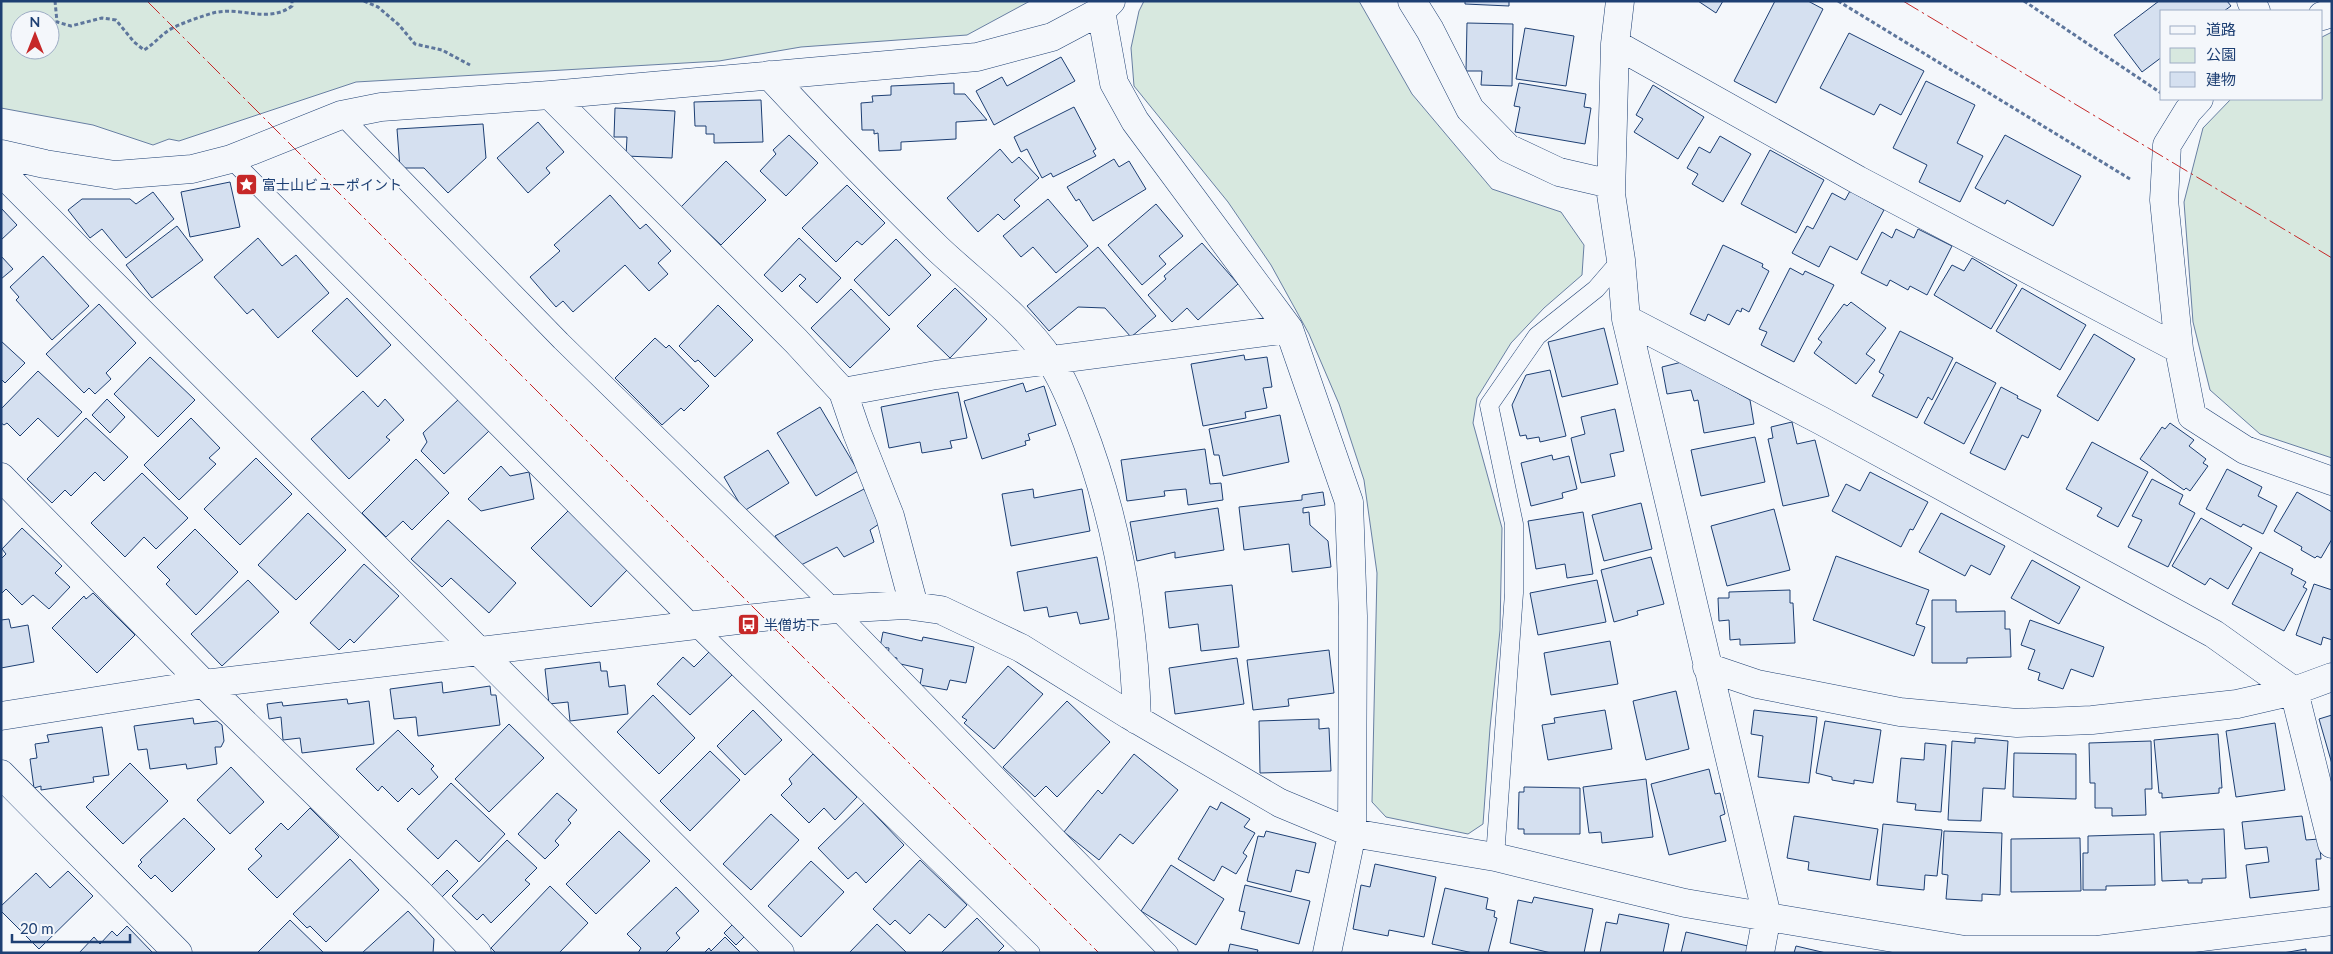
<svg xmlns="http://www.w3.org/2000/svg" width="2333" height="954" font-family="Lato,'Noto Sans JP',sans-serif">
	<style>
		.green { fill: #d7e8df; stroke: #687fa3; fill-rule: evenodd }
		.building { fill: #d5e0f0; stroke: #1d3f73 }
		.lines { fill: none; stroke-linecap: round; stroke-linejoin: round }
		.lane-casing { stroke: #1d3f73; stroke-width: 19 }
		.street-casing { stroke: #1d3f73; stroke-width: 29 }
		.path { stroke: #5e769c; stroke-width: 3; stroke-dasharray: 4 2.5; stroke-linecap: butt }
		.lane { stroke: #f4f7fb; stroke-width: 18 }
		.street { stroke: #f4f7fb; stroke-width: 28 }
		.power { stroke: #c62828; stroke-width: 1; stroke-dasharray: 18 4 2.5 4; stroke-linecap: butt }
		.labels { text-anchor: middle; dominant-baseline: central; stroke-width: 4; stroke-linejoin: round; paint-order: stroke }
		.poi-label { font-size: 14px; fill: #1d3f73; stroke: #f4f7fb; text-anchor: start }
	</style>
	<rect width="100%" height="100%" fill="#f4f7fb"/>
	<path class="green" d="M1,1H1030L967,35L801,47L719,61L356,82L179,141L169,139L153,145L93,125L1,108ZM20,20H50V50H20Z
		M1144,1H1359L1412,94L1492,189L1561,212L1584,245L1582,275L1544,308L1511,343L1477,398L1473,423L1502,528L1500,630L1490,728L1483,824L1468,834L1386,817L1372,802L1377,573L1364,480L1339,404L1309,334L1271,265L1228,202L1134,86L1131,48L1139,11Z
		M2332,32V458L2260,434L2210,390L2193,322L2184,202L2203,128L2231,99H2322V37Z"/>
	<path class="building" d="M1465,1H1509V6L1465,4Z
		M1698,1H1723L1716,13Z
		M1775,1H1808L1823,9L1776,103L1734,81Z
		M2159,1H2227L2231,6L2224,11H2162V57L2142,72L2114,35Z
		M1467,23L1513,24L1512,86L1481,85L1482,71H1466Z
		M1525,28L1574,36L1566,86L1516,79Z
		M1849,33L1924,71L1901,115L1880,104L1874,115L1820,88Z
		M1061,57L1075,81L994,125L976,91L1002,77L1007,86Z
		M1926,81L1975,105L1957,143L1983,156L1960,202L1919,182L1927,165L1893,148Z
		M954,83V94H965L987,120L956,122V139L901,142V150L879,151L878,133L874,134V130H862L861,103L873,102L872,96L891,95V86Z
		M1519,83L1586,94L1584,107L1591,108L1585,144L1515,132L1520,107L1514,106Z
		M1653,85L1704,117L1678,159L1634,132L1643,119L1636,115Z
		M761,100L763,142L714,143V134H706V126H695L694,102Z
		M1074,107L1096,149L1093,151L1096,156L1053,177L1051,173L1042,178L1027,149L1021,152L1014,137Z
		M615,108L675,111L672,158L626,156L627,137H614Z
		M538,122L564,152L546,168L550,173L528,193L497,158Z
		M483,124L486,158L448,193L424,168H400L397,129Z
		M789,135L818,163L786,196L760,171L776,154L773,150Z
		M2005,135L2081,176L2053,226L2007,200L2005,204L1975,188Z
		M1720,136L1751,154L1723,202L1692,184L1698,174L1687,168L1699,147L1710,153Z
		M1000,149L1012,163L1019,157L1039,178L1014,200L1020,206L1004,220L998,214L978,232L947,198Z
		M1770,150L1824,180L1796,233L1741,204Z
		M1114,159L1119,167L1129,161L1146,189L1093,221L1079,199L1076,201L1067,187Z
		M726,161L766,200L721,245L681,207Z
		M230,182L240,227L190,237L181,192Z
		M847,185L885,223L862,245L857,241L836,262L802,228Z
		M1850,191L1884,210L1857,260L1830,246L1819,267L1792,253L1807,226L1813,229L1832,193L1845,200Z
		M153,192L174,219L126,258L102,229L90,238L68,210L82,199H130L136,204Z
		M610,195L640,229L646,224L671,251L658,263L668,274L649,291L625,265L573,312L563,301L556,307L530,277L560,251L554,245Z
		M1048,199L1088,246L1056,273L1033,247L1021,257L1003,236Z
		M1156,204L1183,236L1159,256L1166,264L1142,285L1108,245Z
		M1,208L17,225L1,240Z
		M177,226L203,260L152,298L126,265Z
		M1896,229L1914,238L1918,229L1952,246L1927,295L1910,286L1908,290L1890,280L1887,286L1861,273L1882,232L1892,238Z
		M258,238L282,266L296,255L329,293L278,338L253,309L247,314L214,277Z
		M799,238L841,278L817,303L799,286L806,279L800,274L782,292L764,275Z
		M896,239L931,275L889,316L854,280Z
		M1202,243L1238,284L1198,320L1187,308L1172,322L1148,295L1166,279L1164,276Z
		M1723,245L1763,264L1762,267L1769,271L1749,312L1742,308L1741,312L1737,310L1729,325L1708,314L1705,321L1690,314Z
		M1098,247L1156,316L1131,337L1105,308L1078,307L1049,331L1027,306Z
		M1,256L13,269L1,279Z
		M43,256L89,306L52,340L16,300L19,297L10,287Z
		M1972,258L2017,285L1991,329L1934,295L1952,265L1964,271Z
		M1790,268L1803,275L1805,271L1834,285L1794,362L1761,345L1767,332L1759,329Z
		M955,288L987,319L950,358L917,326Z
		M2022,288L2086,325L2060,370L1996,331Z
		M851,289L890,329L850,368L811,328Z
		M347,298L391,345L357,377L312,331Z
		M1851,302L1886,328L1866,354L1875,360L1856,384L1814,353L1822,342L1818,339L1844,304L1847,306Z
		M99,304L136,343L106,373L111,379L95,394L89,388L84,393L46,354Z
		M718,305L753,340L715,377L698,360L695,362L679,346Z
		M1604,328L1618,384L1562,397L1548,342Z
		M1900,331L1953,358L1932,400L1928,397L1917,418L1872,396L1884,375L1879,372Z
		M2094,334L2135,359L2098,421L2057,396Z
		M655,338L666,348L669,345L709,386L684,411L681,408L662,425L615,378Z
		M1,341L25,363L5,383L1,379Z
		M1244,355L1245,360L1267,357L1272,387L1263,388L1267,408L1245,412L1246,418L1203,426L1191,364Z
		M150,357L195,400L158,437L114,394Z
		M1682,362L1750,400L1754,424L1704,433L1698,400L1694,401L1691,390L1667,394L1662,367Z
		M1956,362L1996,383L1964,444L1924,423Z
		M1550,370L1566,436L1540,442L1539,437L1527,439L1526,435L1520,436L1512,405L1526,375Z
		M38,371L82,412L58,437L38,418L20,436L7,423L4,425L1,423V409Z
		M1023,383L1026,392L1044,386L1056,425L1028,434L1030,440L1025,441L1026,445L982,459L964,401Z
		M2001,387L2018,396L2017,398L2041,410L2028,438L2022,435L2005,470L1970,453Z
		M363,391L378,407L385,399L404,420L386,437L390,440L349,479L311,439Z
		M958,392L967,438L950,441L952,448L922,453L920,442L889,448L881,407Z
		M107,399L125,417L110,433L92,415Z
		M459,399L489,431L444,474L421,451L427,442L423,433Z
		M820,407L858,471L816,496L777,433Z
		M1615,409L1624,451L1610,454L1615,476L1581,483L1571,438L1585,434L1581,417Z
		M1280,415L1289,462L1223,476L1219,455H1214L1209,429Z
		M86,418L128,457L104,481L95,472L71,496L65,490L52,503L27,479Z
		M191,418L220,448L209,458L216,464L179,500L144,465Z
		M1792,422L1797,444L1815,440L1829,496L1783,506L1768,439L1773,438L1771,427Z
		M2170,423L2194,440L2189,446L2206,459L2203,463L2208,466L2190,491L2186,488L2184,490L2140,459L2162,427L2165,429Z
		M1755,437L1765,482L1701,496L1691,450Z
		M2092,442L2148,472L2118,527L2097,516L2102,508L2066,489Z
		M1205,449L1210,484L1221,483L1223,500L1188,505L1186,489L1164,491L1165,496L1127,501L1121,460Z
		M768,450L789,483L744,511L724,477Z
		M1552,455L1553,460L1569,456L1577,489L1562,493L1563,498L1531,506L1521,463Z
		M256,458L292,494L240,545L204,509Z
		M416,459L449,493L412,530L403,521L386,537L362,513Z
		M501,466L510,476L529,472L534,499L481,511L468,499Z
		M2227,469L2262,487L2258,496L2277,506L2263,534L2243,524L2241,527L2206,509Z
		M1870,472L1928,502L1913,530L1910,529L1901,547L1832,511L1846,484L1860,491Z
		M142,473L188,518L156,549L144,537L125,557L91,523Z
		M2152,479L2183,495L2179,504L2195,513L2168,567L2128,547L2142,520L2132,516Z
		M864,489L882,522L870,530L874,542L844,557L837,547L799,566L775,536Z
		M1033,489L1034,498L1082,489L1090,531L1011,546L1002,494Z
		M1323,492L1325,505L1303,508V513L1309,512L1310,525L1328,541L1331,567L1292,572L1289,544L1244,550L1239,507L1302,500V495Z
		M2297,492L2332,512V539L2321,558L2317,556L2315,558L2301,550L2302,547L2274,531Z
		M1641,503L1652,549L1604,561L1592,515Z
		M1218,508L1224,550L1175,558V552L1137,561L1130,522Z
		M1774,509L1790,570L1727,586L1711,526Z
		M568,511L628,569L591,607L531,548Z
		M1583,512L1593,574L1567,578L1565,564L1536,569L1528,521Z
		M308,513L346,550L296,600L258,565Z
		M1941,513L2005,546L1990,575L1971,565L1965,576L1919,552Z
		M2201,518L2252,548L2228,589L2210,578L2205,585L2172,566Z
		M448,520L516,583L489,613L451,578L442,587L411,559Z
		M22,528L62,566L55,573L70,587L49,609L33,595L22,605L6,589L1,594V559L6,554L2,549Z
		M195,529L238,572L196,615L166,584L170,580L157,567Z
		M2260,552L2293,569L2291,574L2306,582L2303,587L2307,589L2284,631L2232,604Z
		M1836,556L1929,590L1916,624L1925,627L1914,656L1813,620Z
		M1097,557L1109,619L1080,624L1077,612L1049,617L1047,607L1024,611L1017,572Z
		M1651,557L1664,604L1637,611L1638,615L1614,622L1601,570Z
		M2032,560L2080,587L2059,624L2011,598Z
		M364,564L399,596L354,643L350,639L339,650L310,623Z
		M248,580L279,612L222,666L191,634Z
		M1597,580L1606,622L1538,635L1530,593Z
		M2314,584L2332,590V640L2323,637L2321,645L2296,635Z
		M1232,585L1239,647L1201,651L1198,624L1169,628L1165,592Z
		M1790,590V603H1793L1795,643L1740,645V639L1730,640L1729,620L1719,621L1718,598H1729V592Z
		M93,593L135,635L97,673L52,628L84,596L86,599Z
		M1932,600H1956V612L2005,611V629H2010L2011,657L1967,658V663H1932Z
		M9,619L11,628L28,625L34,662L1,668V620Z
		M2030,620L2104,647L2093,677L2071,669L2063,689L2038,680L2040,673L2028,669L2035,650L2021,645Z
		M883,632L922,641L923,637L974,647L966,683L950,680L947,690L920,685L923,669L896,663L897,658L888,656L889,648L880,647Z
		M1610,641L1618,684L1551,695L1544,653Z
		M1329,650L1334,693L1288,699L1289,706L1253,710L1247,660Z
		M709,652L732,675L690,715L657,684L683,657L694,667Z
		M1237,658L1244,704L1175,714L1169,668Z
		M600,662L601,671H607L609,687L625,685L628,714L570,721L568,702L549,704L545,669Z
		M1008,666L1043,694L994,749L964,723L967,720L962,717Z
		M442,682L443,693L490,686L491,695H496L500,725L418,736L416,717L394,719L390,689Z
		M1676,691L1689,749L1646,760L1633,701Z
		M653,695L695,738L659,774L617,732Z
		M347,699L348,704L369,701L374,744L302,753L300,738L283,740L281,717L269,719L267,704L282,702L283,706Z
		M1067,701L1110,742L1057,797L1046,786L1035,797L1003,767Z
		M753,710L782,740L745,775L717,746Z
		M1605,710L1612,749L1548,760L1542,725L1555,723L1554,718Z
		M1754,710L1817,717L1809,783L1758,777L1763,736L1751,734Z
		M2332,715V764L2319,719Z
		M193,718L194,724L217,721L222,725L224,741L221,747H215L217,764L187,769L186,764L150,769L147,749L138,750L134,726Z
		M1319,719V729L1329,728L1331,771L1260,773L1259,721Z
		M1825,721L1881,730L1873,783L1854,780V784L1832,780V777L1816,773Z
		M2275,723L2285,790L2236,797L2226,731Z
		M509,724L544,758L489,812L455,779Z
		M102,727L109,775L93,777L94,782L41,790V786L34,788L30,759L37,758L35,744L49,742L47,735Z
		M398,730L434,766L431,769L438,777L419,795L412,788L398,802L382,786L378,791L356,769Z
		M2218,734L2222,788H2219V793L2162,798V793H2159L2154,740Z
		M1975,738L2008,741L2005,789L1983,788L1981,821L1948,820L1952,741L1975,743Z
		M2151,741L2152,789H2145L2146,815L2112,816V808H2095V783H2090L2089,743Z
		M1925,743L1946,745L1941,812L1915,810L1916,804L1897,802L1901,758L1924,760Z
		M710,751L740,780L690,831L660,801Z
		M2014,753L2076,754V799L2013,797Z
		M813,754L857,797L835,820L824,808L809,823L781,795L792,784L789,779Z
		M1134,754L1178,790L1133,844L1120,834L1099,860L1064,832L1098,790L1102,794Z
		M130,763L168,801L123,844L86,807Z
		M231,767L264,802L230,834L197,800Z
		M1709,769L1715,794L1720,793L1725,814L1720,816L1726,841L1669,855L1651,784Z
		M1646,779L1653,837L1602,843L1601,832L1589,833L1583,787Z
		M451,783L505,834L479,862L456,840L438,859L407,829Z
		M1524,787L1580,788V834H1524V829H1518L1519,792H1524Z
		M557,793L577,810L568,820L571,823L555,841L559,845L545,859L518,834Z
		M1221,802L1250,819L1244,827L1255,833L1243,853L1247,856L1236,874L1222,866L1214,881L1178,859L1210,806L1217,810Z
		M864,803L904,845L866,883L856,872L848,879L818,848Z
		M310,808L339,837L277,898L248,869L262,856L255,849L281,823L288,830Z
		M771,814L799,840L751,890L723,864Z
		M1794,816L1878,829L1870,880L1808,870L1809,862L1787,858Z
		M2302,816L2306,840L2319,839L2321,859H2316L2319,890L2250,898L2246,865L2269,862L2267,847L2245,849L2242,822Z
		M184,818L215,849L172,892L155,875L151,879L138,866L142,862L140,860Z
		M1883,824L1942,830L1937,876L1925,875L1924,890L1877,885Z
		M2224,829L2226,878L2202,879V883H2188V880L2162,881L2160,832Z
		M619,831L650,861L596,914L566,884Z
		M1266,831L1316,843L1309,873L1296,870L1291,892L1247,881L1258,836L1264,837Z
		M1944,831L2002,833L2000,895L1982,894V901L1946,899L1948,875L1942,874Z
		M2154,834L2155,885L2106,886V890H2083V853H2088V836Z
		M2080,838L2081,891L2011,892V839Z
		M507,840L537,868L525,880L530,884L491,923L483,914L477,920L452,896Z
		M350,859L379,890L326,942L310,926L307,928L293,914Z
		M920,860L967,905L945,928L929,914L910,934L895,920L890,925L873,909Z
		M811,861L844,892L801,937L768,906Z
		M1375,864L1436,877L1424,937L1389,930L1388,936L1353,929L1361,885L1370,887Z
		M1171,865L1224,899L1196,945L1141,911Z
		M447,870L458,881L442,897L431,886Z
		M68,871L93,896L39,949L1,911V906L36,873L50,888Z
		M1245,885L1310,901L1299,944L1241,929L1245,912L1239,911Z
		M550,886L588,923L559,953H496L491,948Z
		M676,887L699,911L676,933L680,938L665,953H638L641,948L627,934Z
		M1445,888L1488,898L1486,909L1495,911L1494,917L1497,918L1488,953H1473L1432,944Z
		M1534,897L1593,909L1584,953H1551L1510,943L1518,900L1532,903Z
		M408,911L434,939L433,953H362Z
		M1619,914L1669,924L1663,953H1600L1606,922L1617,924Z
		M977,918L1004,946L997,953H941Z
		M290,920L324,953H257Z
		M877,924L907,953H849Z
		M732,925L744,937L736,945L724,933Z
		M127,926L153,953H79L94,937L100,944L112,931L117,936Z
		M1686,932L1748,946L1747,953H1681Z
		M725,937L741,953H704L709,948L711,951Z
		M1230,944L1258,950L1257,953H1228Z
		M1796,946L1826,953H1794Z
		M2306,949V953H2283Z"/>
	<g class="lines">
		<defs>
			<path id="lane" d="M341,115L561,341L835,609L1169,953
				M231,159L694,625L1031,953
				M1495,857L1514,593V524L1489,405L1537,336L1596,289L1621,260"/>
			<path id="street" d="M1412,1L1430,30L1470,109L1508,148L1559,172L1611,184
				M1620,1L1615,44L1611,194L1621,260L1626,319L1767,916L1760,953
				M2251,1L2256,11
				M1101,11L1114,83L1135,121L1289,329L1349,502L1353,616L1352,833L1327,953
				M2322,16L2332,13
				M1615,44L1858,180L2179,349
				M769,75C824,134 880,192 937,248C975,284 1020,316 1050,360C1063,379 1072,402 1080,423C1117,518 1134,619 1137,720
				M550,95L796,341L843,392L857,433L890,516L914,606
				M2199,99L2188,111L2167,145L2164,200L2179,349L2192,416L2245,450L2332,481
				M1,154L45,164L115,175L192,169L231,159L341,115L381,107L550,95L977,57L1052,37L1101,11L1111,1
				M1,172L780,953
				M1626,319L1820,420L2214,634L2294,691L2332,844
				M843,392L936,375L1289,329
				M1,477L204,684L419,893L477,953
				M1707,667L1757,684L1900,712L2017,723L2092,720L2237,704L2294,691L2332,677
				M1,716L204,684L746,619L835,609L905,605L941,610L1021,648L1129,715L1280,803L1352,833L1495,857L1685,903L1965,950H2097L2332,921
				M1,774L178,953"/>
		</defs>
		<use href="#lane" class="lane-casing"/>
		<use href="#street" class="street-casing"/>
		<path class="path" d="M55,1L57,22L71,26L102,18L116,20L134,42L144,50C154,44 160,36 169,30C179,24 202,16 213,13C241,6 268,24 292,6V1
			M364,1L378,7L399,25L415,44L442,50L470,65
			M1838,1L2130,179
			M2024,1L2161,93"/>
		<use href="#lane" class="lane"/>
		<use href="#street" class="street"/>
		<path class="power" d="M147,1L1099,953
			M1903,1L2332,258"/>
	</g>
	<defs>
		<symbol id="sight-square" viewBox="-11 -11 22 22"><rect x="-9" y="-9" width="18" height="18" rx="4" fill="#c62828" stroke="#f4f7fb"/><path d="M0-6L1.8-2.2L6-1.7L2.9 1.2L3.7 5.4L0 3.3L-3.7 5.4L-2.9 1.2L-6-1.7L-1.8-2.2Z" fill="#fff"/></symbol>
		<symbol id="bus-square" viewBox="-11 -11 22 22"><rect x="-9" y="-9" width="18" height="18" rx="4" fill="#c62828" stroke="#f4f7fb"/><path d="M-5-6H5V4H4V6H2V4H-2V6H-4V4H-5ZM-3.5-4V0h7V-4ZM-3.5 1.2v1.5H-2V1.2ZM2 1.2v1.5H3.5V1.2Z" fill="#fff"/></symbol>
	</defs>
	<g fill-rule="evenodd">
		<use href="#sight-square" x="234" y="172" width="25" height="25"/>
		<use href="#bus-square" x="736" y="612" width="25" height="25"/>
	</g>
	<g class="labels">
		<g class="poi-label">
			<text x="262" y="184">富士山ビューポイント</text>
			<text x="764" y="624">半僧坊下</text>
		</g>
	</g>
	<rect width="2333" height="954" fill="none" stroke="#1d3f73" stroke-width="5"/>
	<rect x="2160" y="10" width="162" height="90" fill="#f4f7fb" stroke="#9eadc5"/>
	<rect x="2170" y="26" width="25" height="8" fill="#f4f7fb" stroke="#9eadc5"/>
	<text x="2206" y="35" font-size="15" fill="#1d3f73">道路</text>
	<rect x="2170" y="48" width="25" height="15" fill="#d7e8df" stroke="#9eadc5"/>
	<text x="2206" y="60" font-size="15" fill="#1d3f73">公園</text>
	<rect x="2170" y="72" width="25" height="15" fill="#d5e0f0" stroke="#9eadc5"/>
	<text x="2206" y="85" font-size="15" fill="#1d3f73">建物</text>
	<g transform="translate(35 35)"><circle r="24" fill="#f4f7fb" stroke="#9eadc5"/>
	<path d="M0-4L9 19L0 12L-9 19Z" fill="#c62828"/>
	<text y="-8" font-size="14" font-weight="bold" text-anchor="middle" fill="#1d3f73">N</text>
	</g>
	<path d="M12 934v8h118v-8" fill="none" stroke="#1d3f73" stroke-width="2.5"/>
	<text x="20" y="934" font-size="15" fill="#1d3f73" stroke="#f4f7fb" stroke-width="4" paint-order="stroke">20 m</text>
</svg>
